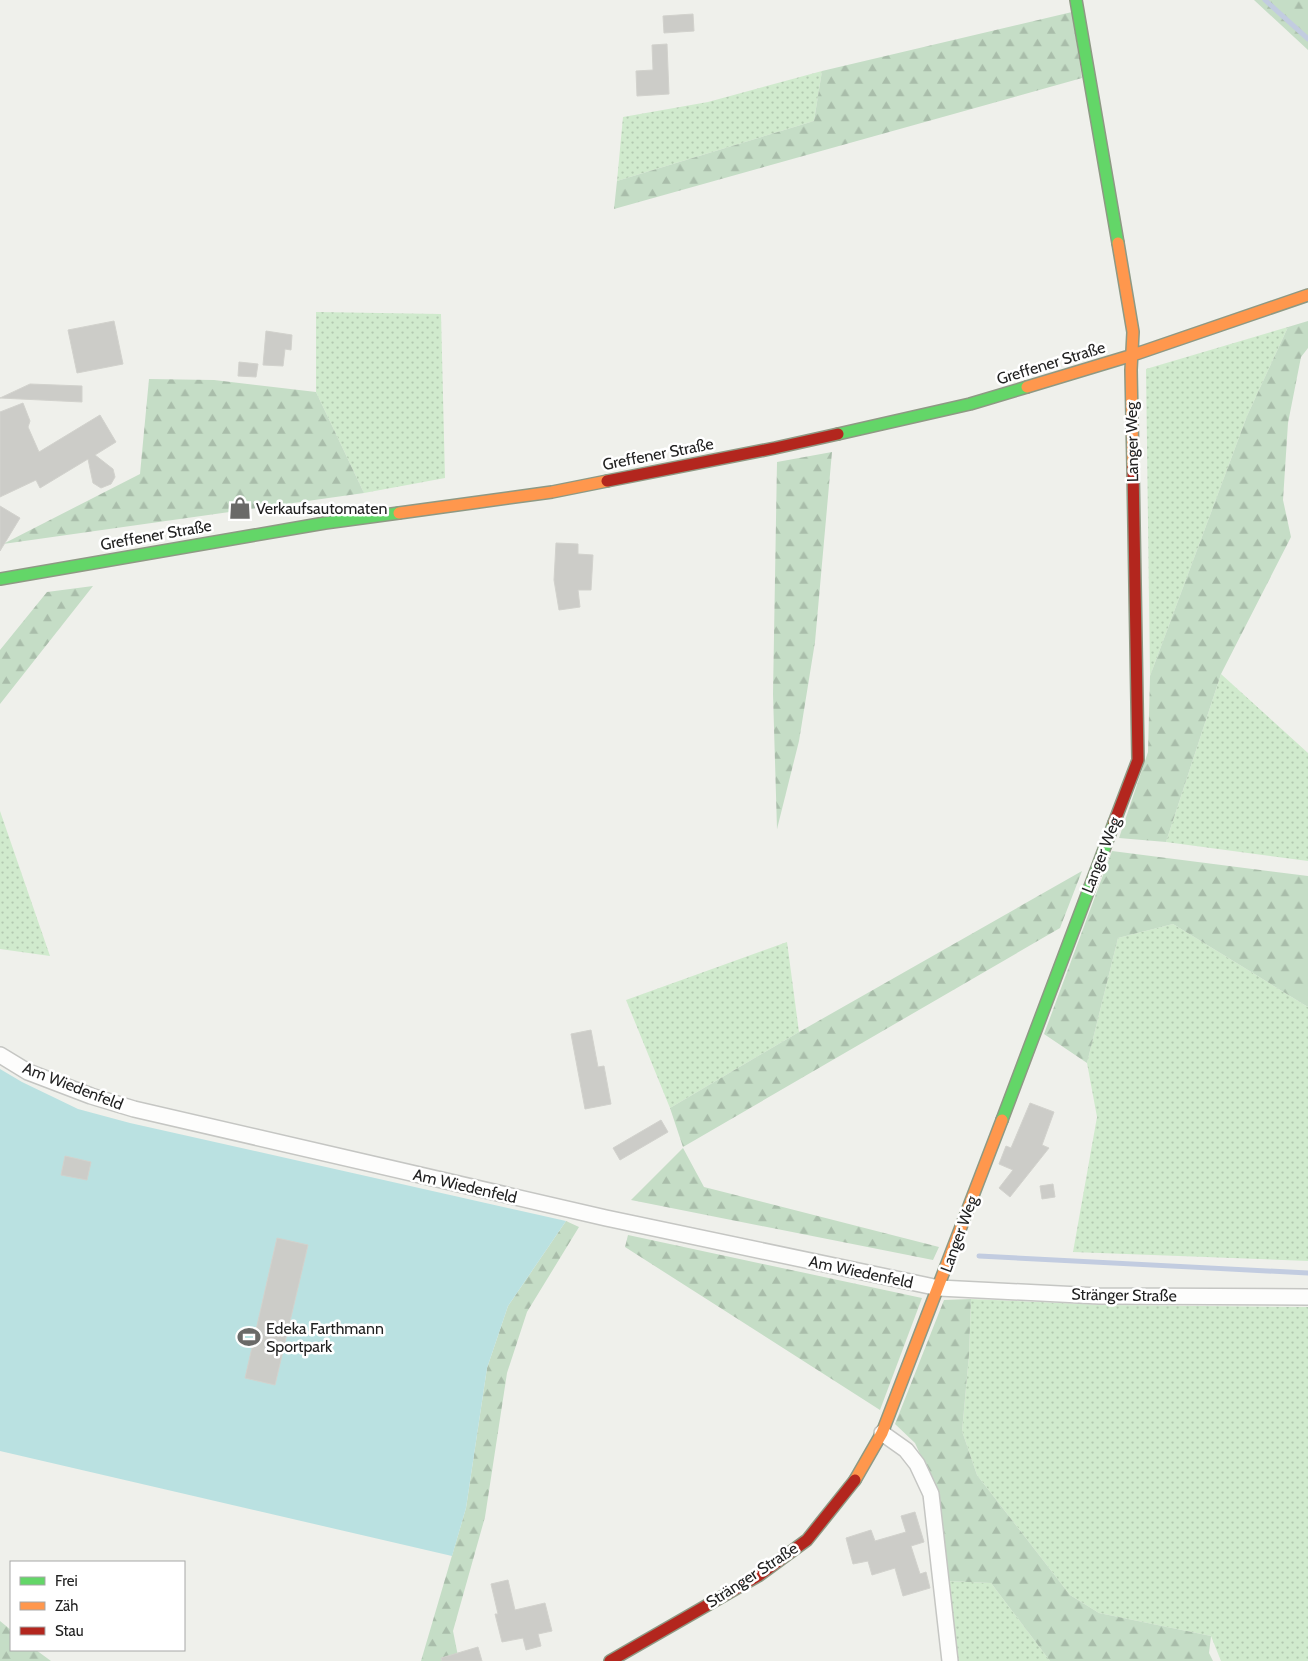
<svg xmlns="http://www.w3.org/2000/svg" width="1308" height="1661" font-family="Cabin,sans-serif">
	<style>
		.grass { fill: url(#grass-dots) }
		.forest { fill: url(#forest-firs) }
		.pitch { fill: #bae1e1 }
		.lines { fill: none; stroke-linecap: round; stroke-linejoin: round }
		.stream { stroke: #c2cce0; stroke-width: 5 }
		.building { fill: #ccccc8; stroke: #d2d2cd }
		.street-casing { stroke: #c5c6c3; stroke-width: 18 }
		.fast-casing { stroke: #8e9984; stroke-width: 14 }
		.slow-casing { stroke: #8e9984; stroke-width: 14 }
		.jam-casing { stroke: #8e9984; stroke-width: 14 }
		.street { stroke: #fdfdfc; stroke-width: 15 }
		.fast { stroke: #63d668; stroke-width: 11 }
		.slow { stroke: #ff974d; stroke-width: 11 }
		.jam { stroke: #b3261e; stroke-width: 11 }
		.labels { text-anchor: middle; dominant-baseline: central; stroke-width: 5; stroke-linejoin: round; paint-order: stroke }
		.street-label { font-size: 16px; fill: #222; stroke: #fff }
		.poi-label { font-size: 16px; fill: #222; stroke: #fff; text-anchor: start }
	</style>
	<defs>
		<pattern id="grass-dots" width="8" height="8" patternUnits="userSpaceOnUse" patternTransform="scale(1.25)"><rect width="8" height="8" fill="#d0eacd"/><path d="M2 2h.1M6 6h.1" fill="none" stroke="#b2c8b0" stroke-width="1.8" stroke-linecap="round"/></pattern>
		<pattern id="forest-firs" width="22" height="20" patternUnits="userSpaceOnUse" patternTransform="scale(1.25)"><rect width="22" height="20" fill="#c5ddc6"/><path d="M5 1l3.5 6h-7zM16 11l3.5 6h-7z" fill="#a9bdaa"/></pattern>
	</defs>
	<rect width="100%" height="100%" fill="#eff0eb"/>
	<path class="grass" d="M822,71L814,121L617,181L623,117L708,102Z
		M316,312L441,314L445,478L364,493L316,392Z
		M1288,327L1247,416L1150,676L1146,369Z
		M1221,674L1308,753V861L1166,842Z
		M0,811L50,956L0,949Z
		M1173,924L1308,1007V1261L1073,1252L1097,1117L1087,1063L1118,938Z
		M787,942L799,1032L670,1108L626,1000Z
		M971,1299L1105,1305L1308,1307V1661H1221L1211,1636L1099,1613L1070,1595L977,1475L962,1431L969,1355Z
		M946,1581L991,1583L1050,1661H957Z"/>
	<path class="forest" d="M1254,0H1308V50Z
		M1072,12L1082,78L614,209L617,181L814,121L822,71Z
		M1308,321V348L1301,357L1288,423L1283,500L1291,537L1221,674L1166,842L1119,838L1148,752L1150,676L1247,416L1288,327Z
		M149,379L214,380L316,392L364,493L3,544L140,474Z
		M832,452L815,642L799,741L777,829L773,694L777,462Z
		M93,586L0,704V650L47,592Z
		M1112,851L1308,876V1007L1173,924L1118,938L1087,1063L1044,1034Z
		M1082,871L1060,928L683,1147L670,1108L799,1032Z
		M683,1148L704,1187L939,1247L933,1260L631,1200Z
		M566,1221L579,1227L527,1312L507,1373L485,1517L453,1631L459,1661H421L466,1508L487,1368L508,1306Z
		M628,1235L922,1298L880,1410L625,1247Z
		M971,1299L969,1355L962,1431L977,1475L1070,1595L1099,1613L1211,1636L1209,1653L1213,1661H1050L991,1583L946,1581L937,1492L915,1443L895,1424L944,1300Z
		M0,1621L11,1630V1650H36L51,1661H0Z"/>
	<path class="pitch" d="M0,1069L22,1082L78,1109L130,1123L566,1221L508,1306L487,1368L466,1508L452,1556L0,1451Z"/>
	<g class="lines">
		<path class="stream" d="M1265,0L1308,39
			M979,1256L1308,1273"/>
	</g>
	<path class="building" d="M693,14L694,31L664,33L663,16Z
		M667,44L669,94L637,96L636,71L653,70L652,45Z
		M114,321L123,364L77,373L68,330Z
		M266,331L292,335L291,350L285,349L283,366L263,365Z
		M239,362L258,364L256,377L238,376Z
		M30,384L82,386V402L0,398Z
		M23,403L30,421L28,427L39,452L100,415L116,442L95,455L113,469L115,477L111,484L101,488L93,483L88,459L40,488L36,480L0,497V412Z
		M0,506L20,518L0,551Z
		M556,543L578,544V554L593,555L591,590H578L580,607L559,610L554,580Z
		M591,1030L598,1067L604,1066L611,1104L585,1109L571,1034Z
		M1030,1103L1054,1112L1042,1145L1049,1148L1010,1197L999,1188L1013,1170L999,1164L1006,1146L1011,1148Z
		M661,1120L668,1132L620,1160L613,1148Z
		M65,1156L91,1162L87,1180L61,1175Z
		M1053,1184L1055,1197L1042,1199L1040,1186Z
		M277,1238L308,1245L275,1385L245,1378Z
		M915,1512L924,1542L911,1546L920,1574L926,1572L930,1588L903,1596L895,1568L872,1575L868,1561L853,1564L846,1538L871,1530L875,1541L906,1532L901,1516Z
		M508,1580L515,1610L545,1603L552,1631L538,1634L541,1646L526,1650L523,1638L502,1642L495,1614H498L491,1584Z
		M478,1647L482,1661H442L441,1658Z"/>
	<g class="lines">
		<defs>
			<path id="street" d="M0,1055L28,1072L91,1096L134,1109L606,1218L939,1288L1099,1296L1308,1297
				M882,1433L906,1450L917,1464L931,1494L950,1661"/>
			<path id="fast" d="M1076,0L1118,243
				M838,434L970,404L1027,387
				M0,579L325,523L399,513
				M1002,1120L1114,823"/>
			<path id="slow" d="M1118,243L1133,332L1131,370L1133,467
				M1027,387L1133,355L1308,295
				M399,513L552,492L607,481
				M855,1480L882,1433L1002,1120"/>
			<path id="jam" d="M607,481L775,448L838,434
				M1114,823L1138,760L1133,467
				M610,1661L758,1576L807,1540L855,1480"/>
		</defs>
		<use href="#street" class="street-casing"/>
		<use href="#fast" class="fast-casing"/>
		<use href="#slow" class="slow-casing"/>
		<use href="#jam" class="jam-casing"/>
		<use href="#street" class="street"/>
		<use href="#fast" class="fast"/>
		<use href="#slow" class="slow"/>
		<use href="#jam" class="jam"/>
	</g>
	<defs>
		<symbol id="shop-bare" viewBox="-9 -9 18 18"><path d="M-5-2.5h2.3a2.7 3.5 0 0 1 5.4 0H5L5.5 6h-11ZM-1.5-2.5h3a1.5 2.3 0 0 0-3 0Z" fill="#6a6a68" stroke="#fff" stroke-width="2.5" paint-order="stroke"/></symbol>
		<symbol id="stadium-bare" viewBox="-9 -9 18 18"><path d="M0-5a6.5 5 0 1 0 0 10a6.5 5 0 1 0 0-10ZM-3.5-1.8h7v3.6h-7Z" fill="#6a6a68" stroke="#fff" stroke-width="2.5" paint-order="stroke"/></symbol>
	</defs>
	<g fill-rule="evenodd">
		<use href="#shop-bare" x="224" y="492" width="32" height="32"/>
		<use href="#stadium-bare" x="233" y="1321" width="32" height="32"/>
	</g>
	<g class="labels">
		<g class="street-label">
			<text transform="translate(1051 363) rotate(-17)">Greffener Straße</text>
			<text transform="translate(1132 442) rotate(-91)">Langer Weg</text>
			<text transform="translate(658 454) rotate(-11)">Greffener Straße</text>
			<text transform="translate(156 535) rotate(-10)">Greffener Straße</text>
			<text transform="translate(1101 855) rotate(-69)">Langer Weg</text>
			<text transform="translate(73 1086) rotate(21)">Am Wiedenfeld</text>
			<text transform="translate(465 1186) rotate(13)">Am Wiedenfeld</text>
			<text transform="translate(959 1234) rotate(-70)">Langer Weg</text>
			<text transform="translate(861 1272) rotate(12)">Am Wiedenfeld</text>
			<text transform="translate(1124 1295) rotate(1)">Stränger Straße</text>
			<text transform="translate(752 1575) rotate(-33)">Stränger Straße</text>
		</g>
		<g class="poi-label">
			<text x="256" y="508">Verkaufsautomaten</text>
			<text x="266" y="1328">Edeka Farthmann<tspan x="266" dy="18">Sportpark</tspan></text>
		</g>
	</g>
	<rect x="10" y="1561" width="175" height="90" fill="#ffffff" stroke="#a7a7a7"/>
	<rect x="20" y="1577" width="25" height="8" fill="#63d668" stroke="#a7a7a7"/>
	<text x="55" y="1586" font-size="15" fill="#222222">Frei</text>
	<rect x="20" y="1602" width="25" height="8" fill="#ff974d" stroke="#a7a7a7"/>
	<text x="55" y="1611" font-size="15" fill="#222222">Zäh</text>
	<rect x="20" y="1627" width="25" height="8" fill="#b3261e" stroke="#a7a7a7"/>
	<text x="55" y="1636" font-size="15" fill="#222222">Stau</text>
</svg>
